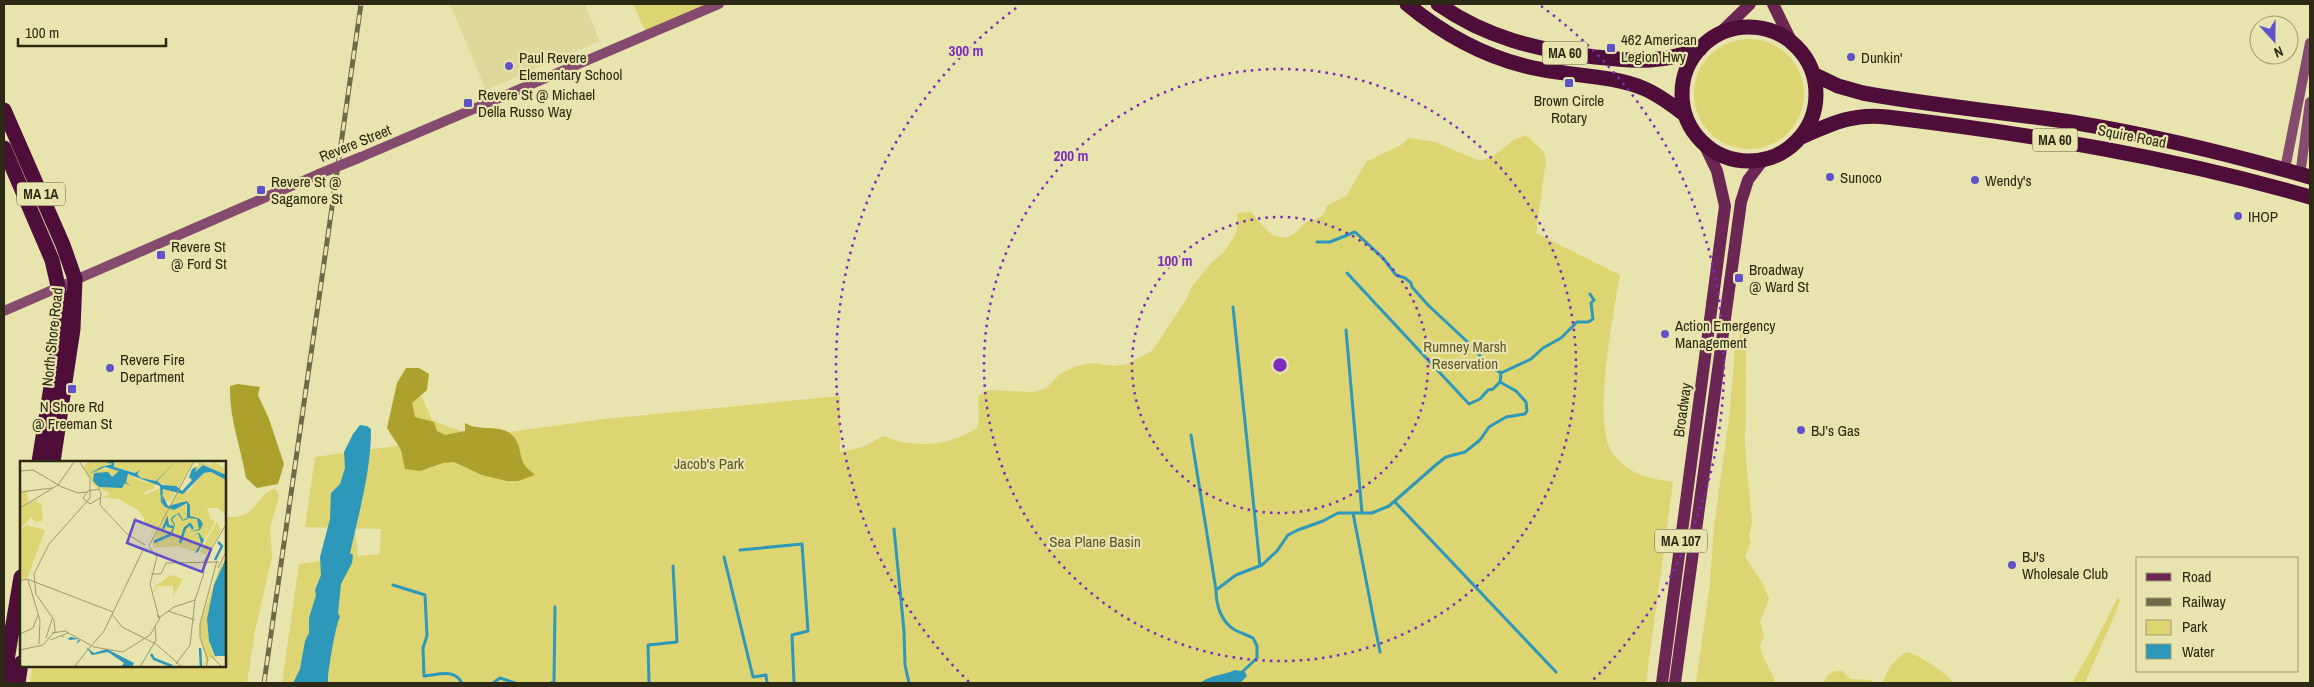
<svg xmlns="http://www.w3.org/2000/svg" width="2314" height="687" font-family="'Archivo Narrow',sans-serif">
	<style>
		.built { fill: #ded99a }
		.green { fill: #ddd472 }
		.forest { fill: #aba12c }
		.water { fill: #2d98ba }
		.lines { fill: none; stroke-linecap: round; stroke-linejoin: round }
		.stream { stroke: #2d98ba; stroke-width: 3 }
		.secondary { stroke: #844b6e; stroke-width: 10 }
		.primary { stroke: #6c2653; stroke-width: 12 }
		.highway { stroke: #4e0e39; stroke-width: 15 }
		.rail-casing { stroke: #6d6a49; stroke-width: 5 }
		.rail { stroke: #e8e4ad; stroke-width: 3; stroke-dasharray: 9; stroke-linecap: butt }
		.secondary-bridge { stroke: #844b6e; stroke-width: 10 }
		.ring { fill: none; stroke: #7b2cbf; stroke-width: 2.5; stroke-dasharray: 2.5 5 }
		.poi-dot { fill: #6050c9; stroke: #e8e4ad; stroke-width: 2 }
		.labels { text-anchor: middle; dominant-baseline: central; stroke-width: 4.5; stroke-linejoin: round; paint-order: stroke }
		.shield { fill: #e8e4ad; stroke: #646242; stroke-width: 1 }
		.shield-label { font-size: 14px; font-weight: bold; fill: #2c2a14 }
		.poi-label { font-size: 15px; fill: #2c2a14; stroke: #e8e4ad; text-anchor: start }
		.street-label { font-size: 15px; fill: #2c2a14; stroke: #e8e4ad }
		.park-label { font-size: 15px; fill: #5c582b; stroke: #e8e4ad }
		.inset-river { fill: none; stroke: #2d98ba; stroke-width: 2.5 }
		.inset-road { fill: none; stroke: #9d9a70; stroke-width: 1 }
		.view { fill: #6050c9; fill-opacity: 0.15; stroke: #6050c9; stroke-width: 2.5 }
		.inset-edge { fill: none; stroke: #2c2a14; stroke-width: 2.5 }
		.centre { fill: #7b2cbf; stroke: #e8e4ad; stroke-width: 2.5 }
		.ring-label { font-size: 15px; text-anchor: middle; font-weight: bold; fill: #7b2cbf; stroke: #e8e4ad; stroke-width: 4.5; stroke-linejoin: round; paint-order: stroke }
	</style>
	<rect width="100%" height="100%" fill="#e8e4ad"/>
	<path class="built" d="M450,4H585L600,41L486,90Z"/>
	<path class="green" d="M633,4H701L705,12L648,37Z
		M1694 94a55 55 0 1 1 110 0a55 55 0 1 1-110 0Z
		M1526,135L1544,152L1546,160L1536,233L1620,275C1614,310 1591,426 1613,454C1630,475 1648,478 1673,482L1646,683H282L299,564L348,557L355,530L358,556L379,554L380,550L381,529L305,527L315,457L433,441L402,409L420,393L432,420L446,426L478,436L604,419L840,396V452L863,447L883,436C888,437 892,440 898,441C925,447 954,444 977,428L979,420L978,396L986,390L1034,392L1046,388L1061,373L1077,366L1092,363L1114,366L1127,364L1152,351L1187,298L1191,288L1210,264L1224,252L1234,237L1237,229V213L1251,212C1260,223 1275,245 1292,235C1297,232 1301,225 1307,222C1318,218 1323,219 1327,206L1347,195L1366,162L1401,145L1409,138L1435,142L1480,161L1492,157L1514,140Z
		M1745,319L1749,323L1746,343L1745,448L1752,522L1749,536L1751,542L1745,557L1763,584L1769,599L1760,622L1764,635L1760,647L1763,657L1774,678V683H1696L1710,583L1714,526L1729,419L1735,350Z
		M274,489L277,490L279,497L270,527L272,558L255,630L247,683H30L33,666H225V517C261,519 253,495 274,489Z
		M2118,597L2120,600L2119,605L2085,683H2072L2091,650Z
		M1906,652C1917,653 1947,674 1954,683H1882L1891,665Z
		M1834,671H1842L1850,679L1871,680L1873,683H1823L1827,676Z"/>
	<path class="forest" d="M406,368H419L429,374L427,390L412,403L415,417L434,422L437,431L445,435L465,431V423C478,431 495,425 508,432C522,441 518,453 524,464C526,468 532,472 535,475L518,481H507L482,475L454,462L443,463L420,471L405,469L401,450L387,428L397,383Z
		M238,384L260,387L258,395L269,419L284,464L278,484L257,488L246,478C241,448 229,418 230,386Z"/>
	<path class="water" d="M360,425L367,426L371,429C371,471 359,513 350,553L353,555L352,563L341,584L338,613L340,617C336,622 327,675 328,682L293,683L300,669L305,641L309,633V618L316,595L315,590L321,575L320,557L330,519L331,493L340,484L345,468L344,452L353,434Z
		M1235,670L1245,672L1247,676L1240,683H1200C1213,674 1221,676 1235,670Z"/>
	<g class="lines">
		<path class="stream" d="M1317,242H1330L1355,232L1383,258L1396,275L1405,278L1411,283L1412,287L1428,305L1475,349L1487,365L1501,373
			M1347,273L1469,404L1480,399L1488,390L1493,389L1500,382L1501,373L1531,359L1543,348L1561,338L1577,322H1588L1593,319L1591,303L1594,300L1590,294
			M1233,307L1260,566
			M1346,330L1362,513
			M1191,435L1216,590
			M1395,502L1556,672
			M1353,513L1380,652
			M894,529L904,631L905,665L909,683
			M740,550L802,544L808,631L792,635L794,683
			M724,557L753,677L766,675L767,683
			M393,585L425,595L427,636L423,648L424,676C438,675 454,668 462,683
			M1240,674L1257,658V646L1253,638C1247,635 1241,633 1235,630C1221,622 1216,605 1216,590L1236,575L1262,565L1277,551L1288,535L1298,530L1323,521L1338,513H1372L1389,506L1437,464L1446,457L1465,452L1480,440L1489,427L1506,417L1525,414L1527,411L1526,402L1516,391L1500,382
			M493,683L500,678L515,683
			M551,683L554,682L555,607
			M649,683L648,645L677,642L673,566"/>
		<path class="secondary" d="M361,157L719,4
			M2286,164L2310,43
			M2301,168L2310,102
			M4,311L319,174"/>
		<path class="primary" d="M1773,4L1792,43
			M1719,34L1750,4
			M1662,683L1725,206L1717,171L1704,144
			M1675,683L1741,202L1748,180L1763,160"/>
		<path class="highway" d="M1407,4C1442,33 1481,55 1525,66C1562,76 1611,74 1645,89C1659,95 1672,105 1684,114
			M1438,4C1486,38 1538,50 1595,57C1616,59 1638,62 1659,59C1673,58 1687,53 1700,49
			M1682 94a67 67 0 1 1 134 0a67 67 0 1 1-134 0Z
			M1813,74L1838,86L1863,93C1934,106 2006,112 2077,123C2156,136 2233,155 2310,177
			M4,110L63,245L75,279L73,329L53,462
			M1799,138C1831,124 1852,113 1887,117C2031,134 2172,157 2310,197
			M4,148L52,260L61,299L60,331L39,462
			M4,678L21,577
			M18,683L21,663"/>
		<defs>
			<path id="rail" d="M264,683L361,4"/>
		</defs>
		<use href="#rail" class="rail-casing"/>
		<use href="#rail" class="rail"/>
		<path class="secondary-bridge" d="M319,174L361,157"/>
	</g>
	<g class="ring">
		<circle cx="1280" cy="365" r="148"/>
		<circle cx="1280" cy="365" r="296"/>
		<path d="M969 682A444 444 0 0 1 1019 6M1541 6A444 444 0 0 1 1591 682"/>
	</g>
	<g class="poi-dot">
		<rect x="1606" y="43" width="10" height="10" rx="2.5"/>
		<circle cx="1851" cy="57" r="5"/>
		<circle cx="509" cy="66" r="5"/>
		<rect x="1564" y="78" width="10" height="10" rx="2.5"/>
		<rect x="463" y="98" width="10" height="10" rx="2.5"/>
		<circle cx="1830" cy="177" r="5"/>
		<circle cx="1975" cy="180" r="5"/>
		<rect x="256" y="185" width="10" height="10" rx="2.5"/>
		<circle cx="2238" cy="216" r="5"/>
		<rect x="156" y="250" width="10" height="10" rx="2.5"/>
		<rect x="1734" y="273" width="10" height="10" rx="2.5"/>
		<circle cx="1665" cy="334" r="5"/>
		<circle cx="110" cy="368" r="5"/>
		<rect x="67" y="384" width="10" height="10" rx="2.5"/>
		<circle cx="1801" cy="430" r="5"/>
		<circle cx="2012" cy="565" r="5"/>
	</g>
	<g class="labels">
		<g class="shield">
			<rect x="1542.5" y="41.5" width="45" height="23" rx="4"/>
			<rect x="2032.5" y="128.5" width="45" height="23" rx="4"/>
			<rect x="17" y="182.5" width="48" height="23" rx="4"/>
			<rect x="1655" y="529.5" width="52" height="23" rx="4"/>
		</g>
		<g class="shield-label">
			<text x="1565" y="53">MA 60</text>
			<text x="2055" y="140">MA 60</text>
			<text x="41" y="194">MA 1A</text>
			<text x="1681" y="541">MA 107</text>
		</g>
		<g class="poi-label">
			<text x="1621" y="39">462 American<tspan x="1621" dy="17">Legion Hwy</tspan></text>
			<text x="519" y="57">Paul Revere<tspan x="519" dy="17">Elementary School</tspan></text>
			<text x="1861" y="57">Dunkin'</text>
			<text x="478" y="94">Revere St @ Michael<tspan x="478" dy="17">Della Russo Way</tspan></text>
			<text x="1569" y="100" text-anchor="middle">Brown Circle<tspan x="1569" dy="17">Rotary</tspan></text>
			<text x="1840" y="177">Sunoco</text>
			<text x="1985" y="180">Wendy's</text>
			<text x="271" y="181">Revere St @<tspan x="271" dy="17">Sagamore St</tspan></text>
			<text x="2248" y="216">IHOP</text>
			<text x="171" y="246">Revere St<tspan x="171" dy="17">@ Ford St</tspan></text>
			<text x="1749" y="269">Broadway<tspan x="1749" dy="17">@ Ward St</tspan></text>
			<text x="1675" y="325">Action Emergency<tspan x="1675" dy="17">Management</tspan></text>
			<text x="120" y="359">Revere Fire<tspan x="120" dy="17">Department</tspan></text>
			<text x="72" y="406" text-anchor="middle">N Shore Rd<tspan x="72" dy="17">@ Freeman St</tspan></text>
			<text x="1811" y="430">BJ’s Gas</text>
			<text x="2022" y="556">BJ's<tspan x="2022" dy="17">Wholesale Club</tspan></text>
		</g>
		<g class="street-label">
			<text transform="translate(2132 136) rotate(11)">Squire Road</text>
			<text transform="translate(355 143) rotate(-22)">Revere Street</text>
			<text transform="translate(52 337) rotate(-84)">North Shore Road</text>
			<text transform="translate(1682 410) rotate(-82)">Broadway</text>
		</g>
		<g class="park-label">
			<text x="1465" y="346">Rumney Marsh<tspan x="1465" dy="17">Reservation</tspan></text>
			<text x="709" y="463">Jacob's Park</text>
			<text x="1095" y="541">Sea Plane Basin</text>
		</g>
	</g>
	<g transform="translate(20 461)">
		<rect width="206" height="206" fill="#e8e4ad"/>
		<path d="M69,0H173L158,27L121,17L117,12L94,6L93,2L79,7L99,9L105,12L106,19L108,13L123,21L136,22L133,28L124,31L125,34L140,27L142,36L144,27L155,31L151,40L143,41L153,48L155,45H150L157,32L169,30L183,13L192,11L206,19V26L201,23L206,27V54L198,47H187L191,59L195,60L178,92L157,85L134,87L133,82L143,56L129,79L134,66H128L126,60L121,65L125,58L118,49L99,38L81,36L91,33L74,25L64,5ZM177,0L191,4L194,0L203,7L206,4V14L183,4L174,11L173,7L179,4ZM0,31H7L8,43L17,39V42H21L23,56L22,60L15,61L11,56L0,68ZM197,61L201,69L186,94L180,91ZM6,64L25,69L7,118L0,119V70ZM206,88L187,158L189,180L193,193L197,194L195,198L190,196L183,206L186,199L179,166ZM150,114L163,118L153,135V125H137L135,131H133L136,125L132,120L137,124Z" fill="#ddd472"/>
		<path d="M81,0H94V6L115,12L120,9L117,13L121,17L136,20L156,0L137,20L142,24L156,25L162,30L172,19L169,16L172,8L177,6L175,11L183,4L174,0L206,14V19L191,11L184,12L163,33L143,28L142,41L143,35L148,45L167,40L170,44V55L180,58L183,63L180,69L169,71L173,76L177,72H179L184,79L178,91L175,92L181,82L178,72L173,76L169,71L179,68L177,58L169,57L163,60L158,53L152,58L155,64L152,73H150L154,64L151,59L152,56L159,52L163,59L167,57V42L154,49L145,46L141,41L140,25L108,13L106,21L110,25L105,22L102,27L79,26L73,20L74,12L88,11L92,16L99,10L85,6L69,13L81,6L93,3ZM206,97V195H195L189,180L187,158L194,124ZM42,176V175L45,177L47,176L49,178L50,176H51L59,178L60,180L56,183L57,187L66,186L74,192L87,188L114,202L112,206H101L104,202L88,191L72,194L66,186L57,187L56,183L59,178L49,179L47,176L45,177Z" fill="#2d98ba"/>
		<path class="inset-river" d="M143,68L147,59L148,65L153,66M134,81L152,73M160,82L165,67L170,63L173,68M195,99L202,85L198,81M180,187L181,206M131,193L134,198L152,205"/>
		<path class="inset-road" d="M0,10L13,9L42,26L58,32L67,31M0,31L32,27M80,37L70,43L63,37L68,30L79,28L81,32L80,44L107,73L125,84M0,47L38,24L54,1M129,85L174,0M129,86L137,96L130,123L139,157M198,107L207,89M131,113H141L146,102L199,101M8,119L20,159L19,183M0,120L7,118L93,151M148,150L175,159M92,153L102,166L136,183L162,206M140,156L137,154L139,157L154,146L175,139L184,112V100L207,62M32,172L45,170L74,186L103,191L130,174L140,157M0,173L13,167L18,154M26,177L32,158M30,179L48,172M72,184L84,170L124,87M0,189L23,184L35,170L34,159L16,133L14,113L29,83L70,37V17L59,0M191,195L202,206M156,203L170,184L175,139M54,206L71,185M120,206L136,179L135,165M186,206L188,199L180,177V163L197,100"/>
		<path class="view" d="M115,59L191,88L182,111L107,82Z"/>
		<rect width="206" height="206" class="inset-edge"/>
	</g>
	<circle cx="1280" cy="365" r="8" class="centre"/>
	<g class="ring-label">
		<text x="966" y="56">300 m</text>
		<text x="1071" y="161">200 m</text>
		<text x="1175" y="266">100 m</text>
	</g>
	<rect width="2314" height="687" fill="none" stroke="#2c2a14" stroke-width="10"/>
	<rect x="2136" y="557" width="162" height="115" fill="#e8e4ad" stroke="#9d9a70"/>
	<rect x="2146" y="573" width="25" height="8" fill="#6c2653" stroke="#9d9a70"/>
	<text x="2182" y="582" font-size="15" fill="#2c2a14">Road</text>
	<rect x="2146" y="598" width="25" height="8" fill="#6d6a49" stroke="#9d9a70"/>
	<text x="2182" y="607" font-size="15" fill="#2c2a14">Railway</text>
	<rect x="2146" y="620" width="25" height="15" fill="#ddd472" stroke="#9d9a70"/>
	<text x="2182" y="632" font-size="15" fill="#2c2a14">Park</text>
	<rect x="2146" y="644" width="25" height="15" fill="#2d98ba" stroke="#9d9a70"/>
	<text x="2182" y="657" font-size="15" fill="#2c2a14">Water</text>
	<g transform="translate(2274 40) rotate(159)"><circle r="24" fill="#e8e4ad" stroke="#9d9a70"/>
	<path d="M0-4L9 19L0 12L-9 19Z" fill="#6050c9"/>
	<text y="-8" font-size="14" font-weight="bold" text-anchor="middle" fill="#2c2a14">N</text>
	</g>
	<path d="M18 38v8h148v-8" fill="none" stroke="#2c2a14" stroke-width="2.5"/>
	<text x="25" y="38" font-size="15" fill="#2c2a14" stroke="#e8e4ad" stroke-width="4" paint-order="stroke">100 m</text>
</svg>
